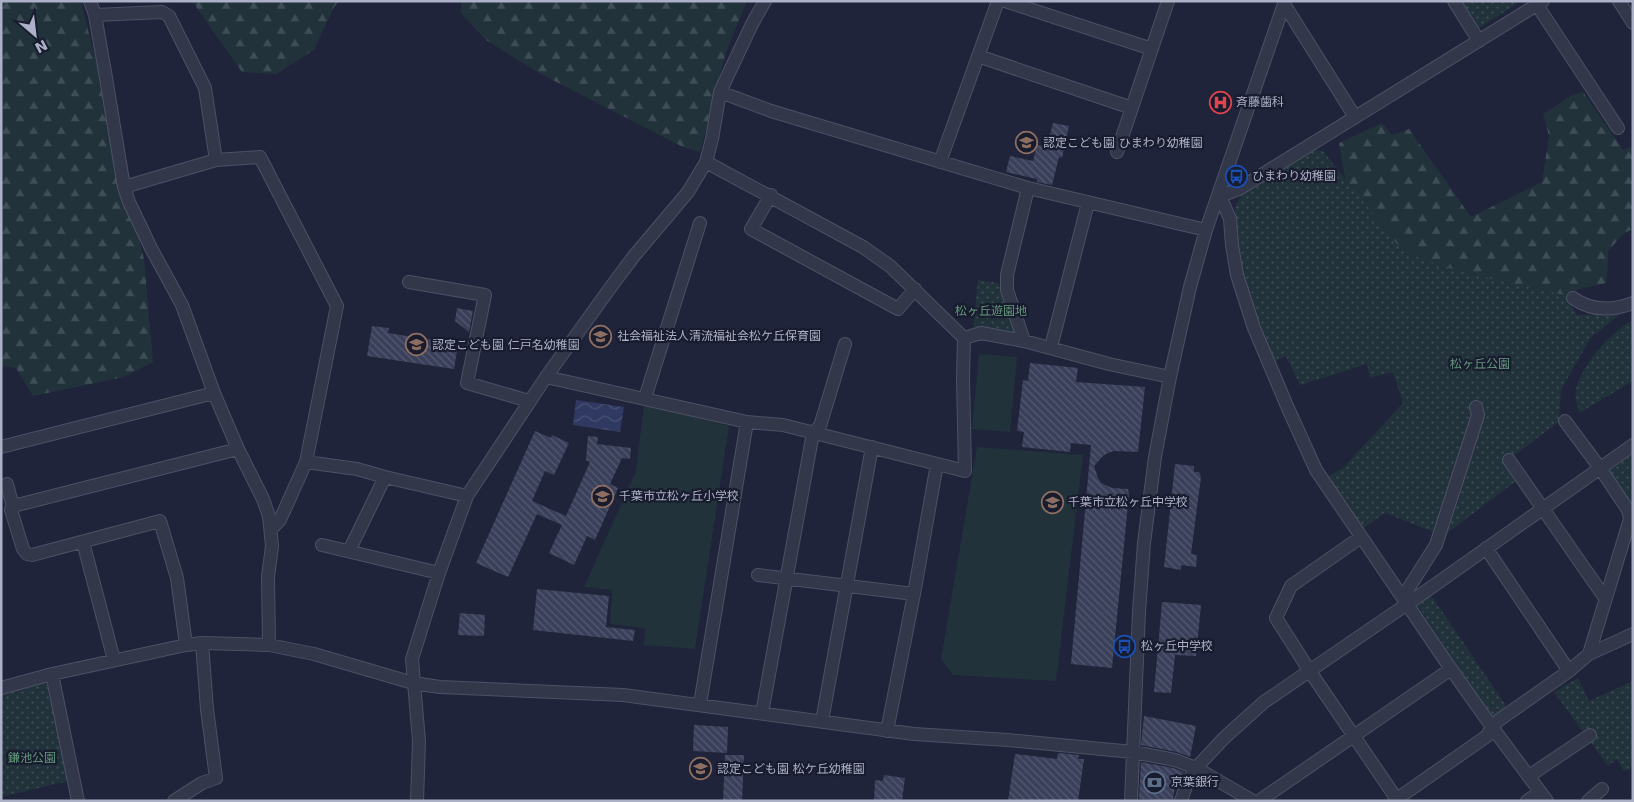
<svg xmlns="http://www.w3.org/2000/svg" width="1634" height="802" font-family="'DejaVu Sans','Noto Sans JP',sans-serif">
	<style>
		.grass { fill: #21323b }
		.forest { fill: url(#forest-firs) }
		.park { fill: url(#park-dots) }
		.water { fill: url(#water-waves) }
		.building { fill: url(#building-back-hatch) }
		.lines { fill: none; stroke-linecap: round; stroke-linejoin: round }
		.minor-casing { stroke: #4d5165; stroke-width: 14 }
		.minor { stroke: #32374a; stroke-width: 12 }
		.labels { text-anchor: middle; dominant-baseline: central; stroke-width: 4.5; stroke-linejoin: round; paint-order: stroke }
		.poi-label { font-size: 12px; fill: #adb1c7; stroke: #181c2e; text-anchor: start }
		.park-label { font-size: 12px; fill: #62997b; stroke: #181c2e }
	</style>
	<defs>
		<pattern id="forest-firs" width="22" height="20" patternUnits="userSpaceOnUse" patternTransform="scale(1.25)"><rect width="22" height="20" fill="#21323b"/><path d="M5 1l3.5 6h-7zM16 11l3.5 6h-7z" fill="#3f4d56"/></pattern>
		<pattern id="park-dots" width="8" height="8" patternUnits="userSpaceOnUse" patternTransform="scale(1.25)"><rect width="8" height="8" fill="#21323b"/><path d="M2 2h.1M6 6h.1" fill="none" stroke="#3f4d56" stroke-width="1.8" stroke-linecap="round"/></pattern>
		<pattern id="water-waves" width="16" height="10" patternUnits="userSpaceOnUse" patternTransform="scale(1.25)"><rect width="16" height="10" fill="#2f3961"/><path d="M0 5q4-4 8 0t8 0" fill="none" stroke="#4a5376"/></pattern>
		<pattern id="building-back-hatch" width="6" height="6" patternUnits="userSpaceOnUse" patternTransform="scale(1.25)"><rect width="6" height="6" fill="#3a405a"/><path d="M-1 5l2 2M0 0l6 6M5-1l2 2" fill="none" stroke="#545970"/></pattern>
	</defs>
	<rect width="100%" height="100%" fill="#1f243a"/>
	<path class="grass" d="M979,354L1017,357L1010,432L972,429Z
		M644,405L729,426L695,649L644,645L645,628L610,624L612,590L584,587L636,471Z
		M977,447L1083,455L1056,681L953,675L941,659Z"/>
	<path class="forest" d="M1,1H81L144,259L153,362L124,377L33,396L16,368L1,366Z
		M192,1H339L334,7L314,50L276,74L242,72Z
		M461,1H747L726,52L700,152L683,147L539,73L486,40L461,13Z
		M1583,92L1623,150L1633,146V229L1624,233L1608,251V264L1606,283L1572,291L1558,304L1412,399L1398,364L1349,200L1339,143L1382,123L1392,135L1409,129L1471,217L1542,182L1549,136L1543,114L1572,95Z"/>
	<path class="park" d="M1457,1H1521L1478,29Z
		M1314,150L1323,151L1397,244L1421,259L1466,273L1565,295L1577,315L1616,313L1619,315L1590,339L1561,390L1559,422L1505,462L1516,481L1430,546L1434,532L1385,513L1362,529L1327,477L1343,468L1403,403L1393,372L1370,378L1367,364L1300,385L1286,356L1275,361L1266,342L1244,281L1237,251L1235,206L1241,196Z
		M978,280L999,283L1015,333L982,327L973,330Z
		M1633,320V381L1579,413C1578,406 1574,396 1576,389C1582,365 1611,331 1633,320Z
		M1633,449V506L1607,467Z
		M1430,596L1433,598L1505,704L1506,708L1494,716L1490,714L1418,606L1419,603Z
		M1578,678L1589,701L1633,681V768L1624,771L1617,759L1608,766L1554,692Z
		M42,682L47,685L68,781L1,797V689Z"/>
	<path class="water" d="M576,400L624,407L620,432L573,425Z"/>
	<path class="building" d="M1053,123L1069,126L1062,158L1059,157L1052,185L1037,182V179L1006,172L1010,156L1033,161L1037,145L1047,147Z
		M457,308L473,311L469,332L455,321Z
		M372,326L389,328L388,333L458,344L454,369L367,356Z
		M1030,363L1078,368L1076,382L1145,387L1138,452L1114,451L1108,453L1103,456L1094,466L1098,478L1101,483L1112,488L1128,489L1129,494L1112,668L1071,664L1091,445L1071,443L1070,452L1022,447L1024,432L1017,431L1023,380L1028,381Z
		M535,431L551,438L552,435L569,443L554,475L545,471L532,501L566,516L590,462L586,460L588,436L598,437L597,444L631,448L630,459L622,458L610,484L618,488L595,540L587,536L574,565L549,553L562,525L537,514L508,577L476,563Z
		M1175,464L1194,466V472H1199L1201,477L1191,554L1197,555L1196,567L1181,565V570L1164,567Z
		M537,589L609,596L606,627L635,630L633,641L533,630Z
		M1162,602L1201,605L1196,656L1175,655L1171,693L1154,692Z
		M460,613L485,615L484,636L458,635Z
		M1144,716L1196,726L1190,757L1177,752L1141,745Z
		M694,725L728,727L727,753L693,751Z
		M1058,753L1079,755L1078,759H1084L1078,801H1008L1015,754L1057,759Z
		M725,755H744L742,801H723Z
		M1141,762L1173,768L1184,772L1182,775H1176L1173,801L1139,799Z
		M884,775L905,778L902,801H874L875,780L883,781Z"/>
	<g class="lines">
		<defs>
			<path id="minor" d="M90,1L95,15L106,78L124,187L129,202L151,248L182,305L214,393L238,449L263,499L269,516L272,546L268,577L269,645
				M1005,1L1152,49
				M1454,1L1479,41
				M1543,1L1239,189L1218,197L1224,205L1230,219L1232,245L1237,275L1254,328L1287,406L1316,470L1451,669L1492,727L1547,801
				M1619,1L1633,23
				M1284,4L1355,117
				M1537,5L1618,128
				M95,15L162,12L169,16L205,88L216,160
				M978,56L1132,108
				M720,92L771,111L1028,188L1206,230
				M1117,152L1168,1
				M706,162L863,247L890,266L964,338L981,333L1024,341L1109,364L1170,377
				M940,162L998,1
				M124,187L216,160L260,157L337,306L306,462L280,520L271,529
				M771,195L751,229L898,309L915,289
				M409,282L485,295L467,383L529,401
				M1573,298C1591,311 1612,311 1633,303
				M1024,341L1007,290V275L1028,188
				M1051,347L1088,203
				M546,377L747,422L783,425L965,471L963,378L964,338
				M645,398L700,223
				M1,447L214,393
				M1509,460L1605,598
				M306,462L357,469L385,477L467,496
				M7,484L13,507
				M1361,537L1291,586L1276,618L1309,670L1398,801
				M83,542L114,660
				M322,545L439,573
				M1486,548L1569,671
				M349,551L385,477
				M758,575L914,594
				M1403,597L1436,545L1478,415L1476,407
				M186,645L177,578L160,521L32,555L27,554L23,549L11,510L17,505L238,449
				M1589,654L1633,634
				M52,674L78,801
				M1,688L52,674L186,645L202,643L269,645L314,654L413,683L440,687L623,695L914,734L1008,740L1133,752L1175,760L1196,768L1253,801
				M700,704L747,422
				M762,713L813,433L820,426L845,344
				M822,721L872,447
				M887,731L914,594L937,464
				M1529,776L1590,735
				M174,801L202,783L216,778L207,709L202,643
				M417,801L419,741L412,659L439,573L467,496L546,377L613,284L634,256L688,192L706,162L712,139L720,92L752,24L765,1
				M1131,801L1139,612L1144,543L1155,457L1170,377L1190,287L1206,230L1285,1
				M1181,801L1187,783L1196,768L1224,738L1264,702L1429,589L1633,445
				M1259,801L1451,669
				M1394,801L1487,736L1492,727L1499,720L1569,671L1589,654L1630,519L1628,510L1600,468L1565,421
				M1527,801L1540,792
				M1588,801L1602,789"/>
		</defs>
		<use href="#minor" class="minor-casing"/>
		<use href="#minor" class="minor"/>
	</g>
	<defs>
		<symbol id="hospital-ring" viewBox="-11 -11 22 22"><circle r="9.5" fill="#181c2e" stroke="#e0444e" stroke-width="1.5"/><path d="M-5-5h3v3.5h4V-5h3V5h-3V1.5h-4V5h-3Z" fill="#e0444e"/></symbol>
		<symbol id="school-ring" viewBox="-11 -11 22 22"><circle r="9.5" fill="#181c2e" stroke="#8d6e63" stroke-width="1.5"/><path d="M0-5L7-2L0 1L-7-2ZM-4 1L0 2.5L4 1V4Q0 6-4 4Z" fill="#8d6e63"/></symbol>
		<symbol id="bus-ring" viewBox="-11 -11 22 22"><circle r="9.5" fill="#181c2e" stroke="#1a4fb4" stroke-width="1.5"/><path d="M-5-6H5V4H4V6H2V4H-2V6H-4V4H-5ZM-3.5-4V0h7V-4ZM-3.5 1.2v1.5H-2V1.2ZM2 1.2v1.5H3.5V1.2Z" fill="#1a4fb4"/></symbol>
		<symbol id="bank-ring" viewBox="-11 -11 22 22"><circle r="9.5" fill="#181c2e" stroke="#5c6f8a" stroke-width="1.5"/><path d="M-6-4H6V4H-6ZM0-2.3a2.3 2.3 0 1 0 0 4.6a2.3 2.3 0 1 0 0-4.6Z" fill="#5c6f8a"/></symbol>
	</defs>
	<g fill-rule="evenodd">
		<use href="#hospital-ring" x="1208" y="90" width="25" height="25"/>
		<use href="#school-ring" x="1014" y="130" width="25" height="25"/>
		<use href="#bus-ring" x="1224" y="164" width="25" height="25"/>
		<use href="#school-ring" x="588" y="324" width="25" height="25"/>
		<use href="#school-ring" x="404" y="332" width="25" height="25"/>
		<use href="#school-ring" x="590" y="484" width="25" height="25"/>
		<use href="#school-ring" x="1040" y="490" width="25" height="25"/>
		<use href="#bus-ring" x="1112" y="634" width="25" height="25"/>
		<use href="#school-ring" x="688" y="756" width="25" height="25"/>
		<use href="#bank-ring" x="1142" y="770" width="25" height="25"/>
	</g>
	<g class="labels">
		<g class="poi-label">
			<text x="1236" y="102">斉藤歯科</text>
			<text x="1043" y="143">認定こども園 ひまわり幼稚園</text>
			<text x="1252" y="176">ひまわり幼稚園</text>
			<text x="617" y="336">社会福祉法人清流福祉会松ケ丘保育園</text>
			<text x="432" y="345">認定こども園 仁戸名幼稚園</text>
			<text x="619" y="496">千葉市立松ヶ丘小学校</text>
			<text x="1068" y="502">千葉市立松ヶ丘中学校</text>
			<text x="1141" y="646">松ヶ丘中学校</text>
			<text x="717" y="769">認定こども園 松ケ丘幼稚園</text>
			<text x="1171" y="782">京葉銀行</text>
		</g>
		<g class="park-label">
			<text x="991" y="311">松ヶ丘遊園地</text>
			<text x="1480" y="364">松ヶ丘公園</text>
			<text x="32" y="758">鎌池公園</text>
		</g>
	</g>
	<rect width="1634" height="802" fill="none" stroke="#adb1c7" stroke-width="5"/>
	<g transform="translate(35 35) rotate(152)" stroke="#181c2e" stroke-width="4" paint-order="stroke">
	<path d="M0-4L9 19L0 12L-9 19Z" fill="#adb1c7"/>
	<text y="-8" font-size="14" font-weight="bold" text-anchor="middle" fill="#adb1c7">N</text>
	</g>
</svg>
